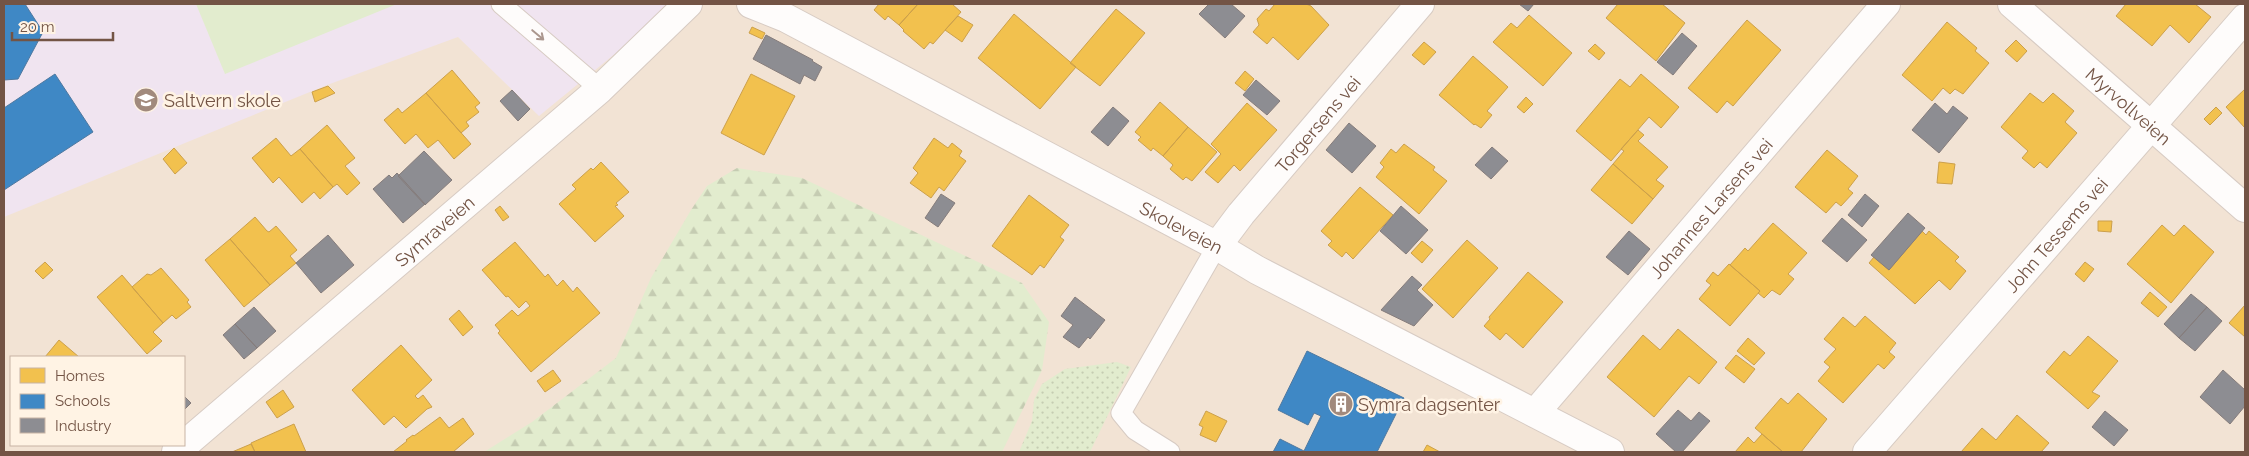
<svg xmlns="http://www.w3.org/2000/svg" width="2249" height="456" font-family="Raleway,sans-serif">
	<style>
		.residential { fill: #f2e3d4; fill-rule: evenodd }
		.education { fill: #f0e4f0 }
		.grass { fill: #e2ecce }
		.forest { fill: url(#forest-firs) }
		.park { fill: url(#park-dots) }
		.homes { fill: #f2c14e; stroke: #cca04b }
		.schools { fill: #3f88c5; stroke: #4f789f }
		.industry { fill: #8d8d92; stroke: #857c7b }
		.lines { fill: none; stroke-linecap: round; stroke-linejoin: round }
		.service-casing { stroke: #d7cbc3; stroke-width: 21 }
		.minor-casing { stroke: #d7cbc3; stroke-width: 30 }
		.service { stroke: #fefcfb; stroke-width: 19 }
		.minor { stroke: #fefcfb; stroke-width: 28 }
		.oneway { stroke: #ab978e }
		.labels { text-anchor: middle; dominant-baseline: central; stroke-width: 5; stroke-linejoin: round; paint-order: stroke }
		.poi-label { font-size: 18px; fill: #735445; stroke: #fff3e4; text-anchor: start }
		.street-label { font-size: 18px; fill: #735445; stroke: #fff3e4 }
	</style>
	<defs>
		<pattern id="forest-firs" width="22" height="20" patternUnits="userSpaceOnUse" patternTransform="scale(1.25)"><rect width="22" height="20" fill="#e2ecce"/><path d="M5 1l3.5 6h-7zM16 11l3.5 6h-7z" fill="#c5ccb2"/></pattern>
		<pattern id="park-dots" width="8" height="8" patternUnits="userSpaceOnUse" patternTransform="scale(1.25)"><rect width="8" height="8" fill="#e2ecce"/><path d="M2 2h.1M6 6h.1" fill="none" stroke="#c5ccb2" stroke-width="1.8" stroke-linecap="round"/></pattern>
	</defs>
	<rect width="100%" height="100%" fill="#f6eee4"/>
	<path class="residential" d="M4,4H2245V452H4ZM11,357H184V445H11Z"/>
	<path class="education" d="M4,4H666L655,21L539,116L458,37L327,85L4,217Z"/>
	<path class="grass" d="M196,4H397L225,74Z"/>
	<path class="forest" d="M737,168L802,178L1022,283L1049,322L1042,370L1002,452H484L532,422L616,358L651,278L691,210L707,186Z"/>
	<path class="park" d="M1117,362L1131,367L1090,452H1019L1032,421L1034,400L1042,384L1065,369Z"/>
	<path class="homes" d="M879,4H918L899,25L888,16L885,20L874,10Z
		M918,4H952L961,12L933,44L930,42L924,49L903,31L904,30L899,25Z
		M1275,4H1306L1311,6L1329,25L1298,60L1273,37L1267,44L1253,32L1259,25L1257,19L1266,9L1269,11Z
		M1618,4H1662L1685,23L1656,61L1606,18Z
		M2126,4H2195L2211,17L2189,43L2170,25L2152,46L2116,16Z
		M1116,9L1145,33L1100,86L1070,63Z
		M1014,14L1076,67L1040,109L978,58Z
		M1529,15L1572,53L1543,86L1493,42L1511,23L1517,28Z
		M958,16L973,25L962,42L945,30Z
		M1747,20L1781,50L1733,106L1727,101L1717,113L1688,88Z
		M1947,22L1977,48L1975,51L1989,63L1963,94L1955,89L1950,94L1943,88L1932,101L1902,75Z
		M752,27L765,33L762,39L749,33Z
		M2016,40L2027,51L2017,62L2005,51Z
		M1424,42L1436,52L1424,65L1412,55Z
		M1595,44L1605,53L1599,60L1588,51Z
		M1473,56L1508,87L1487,111L1492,115L1481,128L1475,124L1474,125L1439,95Z
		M452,70L480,103L475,107L479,112L466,122L469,126L461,133L426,93Z
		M1245,71L1254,79L1245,91L1235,83Z
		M751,74L795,96L764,155L721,133Z
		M1641,74L1679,107L1661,128L1649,117L1611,161L1576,131L1620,79L1630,87Z
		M328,86L335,93L315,102L312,92Z
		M2245,89V128L2226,107Z
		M426,93L471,144L454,159L438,140L428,148L416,134L405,144L384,120L398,108L402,113Z
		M2030,93L2043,103L2053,93L2074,111L2065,122L2077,133L2047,168L2040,162L2034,168L2022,158L2028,151L2001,127Z
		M1526,97L1533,104L1524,113L1517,107Z
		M1160,102L1188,127L1163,156L1153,148L1151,151L1138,140L1141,137L1135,132Z
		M1247,103L1277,130L1240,171L1234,165L1218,183L1205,172L1221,154L1211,144Z
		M2216,107L2222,113L2210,125L2204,119Z
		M327,125L355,158L345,166L360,183L347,195L337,184L333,187L300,149Z
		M1188,127L1217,152L1192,181L1186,177L1183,180L1170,169L1173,165L1163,156Z
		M1638,130L1644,135L1638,141L1668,167L1656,180L1664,186L1653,199L1613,164L1624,151L1621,149Z
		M276,138L291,156L300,149L333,187L320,199L314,192L302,203L279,177L273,183L252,158Z
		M934,138L948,148L952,143L962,151L959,156L966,161L944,191L939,187L931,198L910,183L918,173L913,168Z
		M1404,144L1435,167L1433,170L1447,181L1419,214L1376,177L1384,167L1380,163L1391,149L1396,153Z
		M174,148L187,163L175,174L163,159Z
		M1827,150L1858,176L1848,189L1853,193L1841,206L1836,202L1826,213L1795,187Z
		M601,162L629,192L616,203L618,205L615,206L624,216L595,242L559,204L576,189L572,185L591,168L593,170Z
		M1939,162L1955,164L1952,184L1937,183Z
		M1613,164L1653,199L1632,224L1591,190Z
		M1360,187L1393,215L1353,259L1346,252L1342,257L1328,245L1332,241L1321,231Z
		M1029,195L1069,225L1060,237L1064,240L1044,268L1040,265L1032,275L992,246Z
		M500,206L509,217L503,221L495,210Z
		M255,217L267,231L269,232L276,226L297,250L290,256L296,263L270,285L230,239Z
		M2098,221H2112L2111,232L2098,231Z
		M1773,223L1807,253L1788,274L1794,279L1780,295L1772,290L1764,298L1758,293L1760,291L1730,265L1745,248L1748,251Z
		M2162,225L2174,236L2184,225L2214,252L2171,303L2127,264Z
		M1922,231L1926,235L1929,231L1959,257L1955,261L1966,271L1950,290L1939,280L1915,304L1869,263L1874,257L1889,270Z
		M230,239L270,285L244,307L205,260Z
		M1467,240L1498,268L1453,318L1422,289Z
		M1422,241L1433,250L1422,263L1411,253Z
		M515,242L545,277L548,274L557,286L563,280L573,292L577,287L600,313L531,372L498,333L500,331L495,325L512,310L518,316L530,306L526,301L519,308L508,296L506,297L482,270Z
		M45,262L53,270L43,279L35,271Z
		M2085,262L2094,269L2084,282L2075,274Z
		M1729,264L1760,291L1730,326L1699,299L1711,285L1706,281L1713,272L1718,276Z
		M161,268L189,300L187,302L191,307L176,319L172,315L163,323L132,287L147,274L151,275Z
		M1528,272L1563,302L1523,348L1506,333L1500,340L1484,326L1490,319L1489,317Z
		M122,275L163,323L153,332L162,341L147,354L97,297Z
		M2150,292L2167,307L2158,317L2141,303Z
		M2245,305V337L2229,323Z
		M459,310L473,327L463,336L449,319Z
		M1865,316L1896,343L1889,352L1895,357L1884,369L1878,364L1843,403L1818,381L1830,367L1824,362L1836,349L1824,339L1843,317L1855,327Z
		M1678,329L1717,362L1699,384L1689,376L1654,417L1607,377L1643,335L1660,350Z
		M2088,336L2118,361L2092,392L2100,396L2088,409L2046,372L2064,351L2070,356Z
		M1748,338L1765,353L1754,365L1737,351Z
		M59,340L79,357H45Z
		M401,345L432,380L415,396L418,399L423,395L432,407L427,409L406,428L394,416L384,425L352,390Z
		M1736,355L1755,369L1744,383L1725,368Z
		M553,370L561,381L545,392L537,381Z
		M283,390L294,407L277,418L266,402Z
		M1798,393L1827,419L1801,452H1783L1755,428L1781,398L1788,404Z
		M1206,411L1227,421L1216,442L1200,435L1203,427L1199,425Z
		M2017,415L2049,443L2041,452H1961L1982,428L1996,440Z
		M440,417L449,428L463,418L474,434L453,452H393L407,441L406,440L413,435L414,436Z
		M294,424L306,452H255L251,443Z
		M1762,434L1783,452H1735L1748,437L1754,443Z
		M251,444L255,452H232Z
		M1427,445L1440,452H1423Z"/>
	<path class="schools" d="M4,4H25L43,32L18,79L4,80Z
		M55,74L93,132L4,190V108Z
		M1307,351L1404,398L1377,452H1273L1280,439L1304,451L1321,416L1314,413L1308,425L1278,410Z"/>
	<path class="industry" d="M1209,4H1231L1245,16L1225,38L1199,14Z
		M1519,4H1534L1528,11Z
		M1682,33L1697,46L1673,75L1657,62Z
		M766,35L813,60L812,61L822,67L815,81L804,75L800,84L753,59Z
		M1256,80L1280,101L1267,115L1243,95Z
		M512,90L530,109L518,121L500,101Z
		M1935,103L1947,114L1953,106L1968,118L1939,153L1912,130Z
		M1113,107L1129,121L1108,146L1091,132Z
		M1349,123L1376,146L1352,173L1326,150Z
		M1492,147L1508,161L1491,179L1475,165Z
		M424,151L452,180L425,205L398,176Z
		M397,173L425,204L403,223L373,189L389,175L392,178Z
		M941,194L955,203L938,227L925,218Z
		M1865,194L1879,206L1862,227L1848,215Z
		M1401,206L1428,230L1406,254L1380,231Z
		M1908,213L1925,228L1889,270L1871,255Z
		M1842,218L1867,240L1847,262L1822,241Z
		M1629,231L1650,249L1628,275L1606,257Z
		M328,235L354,265L321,293L296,263Z
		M1412,276L1422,285L1417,290L1433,305L1414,326L1381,310Z
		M2191,294L2207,307L2179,338L2164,324Z
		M1075,297L1105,320L1090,339L1088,337L1079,348L1063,337L1073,325L1061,316Z
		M254,307L276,331L257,348L235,324Z
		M2207,307L2222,321L2195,351L2179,338Z
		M235,324L257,348L244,359L223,335Z
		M2223,370L2245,390V406L2230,424L2200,397Z
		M184,396L191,403L184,410Z
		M1678,410L1691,421L1699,412L1710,421L1682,452H1676L1656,434Z
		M2105,411L2128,430L2114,446L2092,427Z"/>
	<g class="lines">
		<defs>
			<path id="service" d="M501,4L600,89
				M1170,452L1135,430L1121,413L1217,246"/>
			<g id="minor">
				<path id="s1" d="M751,4L786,18L1217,246L1257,270L1610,452"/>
				<path id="s2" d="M2012,4L2245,208"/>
				<path id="s3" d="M1217,246L1241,214L1420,4"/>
				<path id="s4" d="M1535,413L1886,4"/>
				<path id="s5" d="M176,452L600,89L688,4"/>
				<path id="s6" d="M1867,452L2245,18"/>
			</g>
		</defs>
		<use href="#service" class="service-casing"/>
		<use href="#minor" class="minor-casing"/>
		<use href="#service" class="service"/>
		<use href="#minor" class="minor"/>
	</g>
	<defs><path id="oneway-shaft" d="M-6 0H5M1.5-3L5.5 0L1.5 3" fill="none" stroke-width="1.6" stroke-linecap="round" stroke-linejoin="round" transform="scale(1.25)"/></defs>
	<use class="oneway" href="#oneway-shaft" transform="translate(538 35) rotate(40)"/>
	<defs>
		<symbol id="school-disc" viewBox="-11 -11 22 22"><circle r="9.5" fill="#a18a7d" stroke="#fff3e4"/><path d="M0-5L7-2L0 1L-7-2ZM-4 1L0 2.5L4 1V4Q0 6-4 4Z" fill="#fff"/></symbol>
		<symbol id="building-disc" viewBox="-11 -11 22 22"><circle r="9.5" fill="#a18a7d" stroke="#fff3e4"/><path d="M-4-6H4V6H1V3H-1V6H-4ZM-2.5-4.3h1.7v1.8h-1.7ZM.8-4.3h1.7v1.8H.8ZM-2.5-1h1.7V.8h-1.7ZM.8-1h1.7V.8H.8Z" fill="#fff"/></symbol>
	</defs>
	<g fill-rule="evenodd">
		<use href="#school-disc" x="132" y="86" width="28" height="28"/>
		<use href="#building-disc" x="1327" y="390" width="28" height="28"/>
	</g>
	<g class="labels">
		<g class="poi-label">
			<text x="164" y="100">Saltvern skole</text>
			<text x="1358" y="404">Symra dagsenter</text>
		</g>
		<g class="street-label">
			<text stroke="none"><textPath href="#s2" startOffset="155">Myrvollveien</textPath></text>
			<text stroke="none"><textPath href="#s3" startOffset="158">Torgersens vei</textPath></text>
			<text stroke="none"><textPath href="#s4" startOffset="270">Johannes Larsens vei</textPath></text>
			<text stroke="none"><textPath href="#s1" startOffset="485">Skoleveien</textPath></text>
			<text stroke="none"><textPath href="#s5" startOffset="340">Symraveien</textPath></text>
			<text stroke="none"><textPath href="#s6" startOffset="288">John Tessems vei</textPath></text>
		</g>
	</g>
	<rect width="2249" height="456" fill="none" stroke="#735445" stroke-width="10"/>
	<rect x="10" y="356" width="175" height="90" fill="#fff3e4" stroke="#c7b3a4"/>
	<rect x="20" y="368" width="25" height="15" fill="#f2c14e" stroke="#c7b3a4"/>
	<text x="55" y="381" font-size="15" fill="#735445">Homes</text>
	<rect x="20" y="394" width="25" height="15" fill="#3f88c5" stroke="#c7b3a4"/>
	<text x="55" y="406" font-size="15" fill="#735445">Schools</text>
	<rect x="20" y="418" width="25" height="15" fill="#8d8d92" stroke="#c7b3a4"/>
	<text x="55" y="431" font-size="15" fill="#735445">Industry</text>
	<path d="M12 32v8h101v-8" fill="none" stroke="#735445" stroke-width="2.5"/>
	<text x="20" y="32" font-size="15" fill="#735445" stroke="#fff3e4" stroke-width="4" paint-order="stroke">20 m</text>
</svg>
